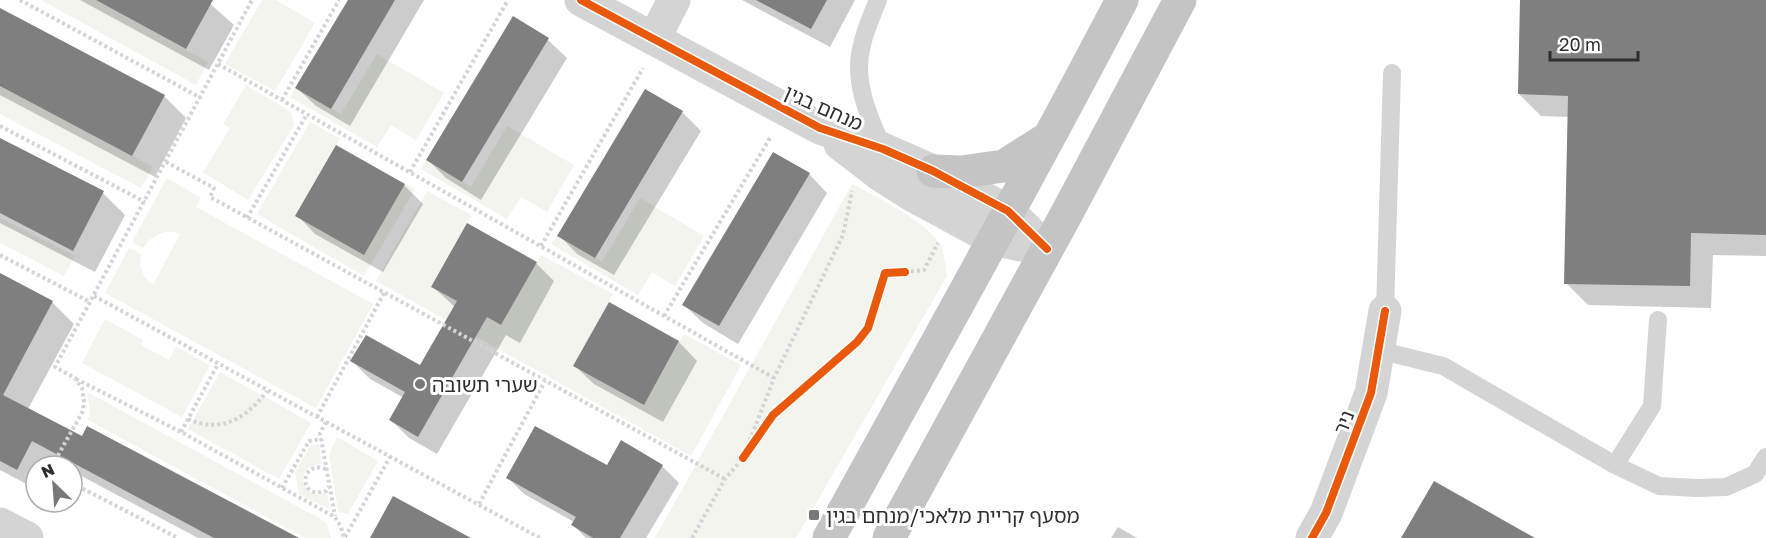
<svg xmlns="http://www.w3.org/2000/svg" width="1766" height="538" font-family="'Golos Text','Noto Sans Hebrew',sans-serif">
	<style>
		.green { fill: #f2f4ed }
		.shadow { fill: #0003 }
		.building { fill: #7f7f7f }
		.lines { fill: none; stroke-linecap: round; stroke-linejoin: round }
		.path { stroke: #d4d4d4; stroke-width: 4; stroke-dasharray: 3 3; stroke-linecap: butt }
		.service { stroke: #d4d4d4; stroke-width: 18 }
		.minor { stroke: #d4d4d4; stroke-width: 33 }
		.tertiary { stroke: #d4d4d4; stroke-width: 33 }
		.trunk { stroke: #c4c4c4; stroke-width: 33 }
		.cycleway-casing { stroke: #fff; stroke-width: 11 }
		.cycleway { stroke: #e8590c; stroke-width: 8 }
		.poi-dot { fill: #787878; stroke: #fff; stroke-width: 2 }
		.labels { text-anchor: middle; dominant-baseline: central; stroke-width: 6; stroke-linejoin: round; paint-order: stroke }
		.street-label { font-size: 20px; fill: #2f2f2f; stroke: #fff }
		.poi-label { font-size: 20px; fill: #2f2f2f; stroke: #fff; text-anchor: start }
	</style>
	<rect width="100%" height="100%" fill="#fff"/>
	<path class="green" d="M41,0H96L208,62L196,85Z
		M262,0H276L315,23L275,91L225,64Z
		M377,54L444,93L416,140L391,125L377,147L290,97L295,88L341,114Z
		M246,85L291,112L294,125L248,200L203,172L230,128L223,124Z
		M0,86L153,167L141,188L0,114Z
		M310,122L340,139L296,216L364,254L405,184L415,189L364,276L257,214Z
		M507,126L574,165L547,212L521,197L507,219L421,169L426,160L471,187Z
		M167,178L201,198L196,207L373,304L316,408L105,293L129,248L141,254C138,266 143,278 153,285L180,234C165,228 152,235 143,248L132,242Z
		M852,184C874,195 929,224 940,244C945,254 945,265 947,276L796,538H655Z
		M427,191L471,215L431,287L501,325L541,255L613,294L574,366L644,405L684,334L741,365L691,456L376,281Z
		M640,198L704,236L675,286L652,272L638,295L551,244L557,236L602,262Z
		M0,218L75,256L64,276L0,243Z
		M105,319L143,340L141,345L169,360L176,347L210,365L182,417L82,363Z
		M220,372L311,423L279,479L188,429Z
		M87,392L319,518L327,524L331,538H305L88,420L90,411Z
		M337,437L378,461L348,514L338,511L329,454Z
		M319,444L322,464C311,464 303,469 303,481L309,492L319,495L327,493L330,510L299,494L295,472L310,446Z"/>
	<path class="shadow" d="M80,0H206L234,25L209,70Z
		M349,0H424L350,126L316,106L297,88Z
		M742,0H855L830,47Z
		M1521,0H1766V256L1713,255L1711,308L1588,305L1566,283L1569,117L1541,116L1519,94Z
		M0,10L164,96L186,118L155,177L0,95Z
		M513,18L548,40L567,58L481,200L446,178L428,160Z
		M682,112L701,131L614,275L577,254L559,235Z
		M0,140L103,193L125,215L95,272L0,223Z
		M337,147L404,185L423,204L383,272L315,234L297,215Z
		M809,174L827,193L738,344L703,323L684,305Z
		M536,263L554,281L520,343L506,335L437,454L409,438L391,420L404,398L370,379L352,361L420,367L455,307L433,287Z
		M0,275L52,302L74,324L28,409L82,438L296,538H198L72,471V466H62L54,462L51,466H36V489L0,470Z
		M610,304L679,342L697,361L663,422L594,384L575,366Z
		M662,466L679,483L646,538H586L573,525L574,522L524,494L508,478L607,467Z
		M1118,527L1137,538H1111Z"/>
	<path class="building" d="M96,0H213L186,49Z
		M348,0H395L331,109L295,88Z
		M756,0H827L811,29Z
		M1520,0H1766V235L1691,233L1690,286L1564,284L1568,96L1518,94Z
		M0,8L165,95L132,156L0,86Z
		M513,16L549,38L462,182L426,160Z
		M645,89L683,111L595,258L557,236Z
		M0,138L104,191L73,251L0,213Z
		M336,145L405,184L364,255L295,216Z
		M773,152L810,173L719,326L682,305Z
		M467,223L537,262L501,325L487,317L418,437L389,420L405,392L350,361L366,335L420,365L457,301L431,287Z
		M0,273L53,301L3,395L82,436L87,426L299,538H214L32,441L17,470L0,461Z
		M609,302L679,341L644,405L573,366Z
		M535,426L607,465L621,440L663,465L620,538H593L571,525L576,517L506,478Z
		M1434,481L1535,538H1401Z
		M393,496L471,538H370Z"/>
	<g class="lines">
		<path class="path" d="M20,0L201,98
			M218,64L774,378
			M282,100L339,0
			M0,126L145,202
			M166,162L214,188L210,197L725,479
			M410,172L508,0
			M247,218L307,114
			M541,246L643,68
			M0,255L90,302
			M905,272L924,270L938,243
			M94,296L540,538
			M664,316L770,138
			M76,379L181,432L335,517L341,527L344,538
			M317,417L384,293
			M188,419C221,434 247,418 267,391
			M326,422L320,433L335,516
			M181,432L218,364
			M52,466L83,411L84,400L82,388L75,378L55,367L252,0
			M326,469C318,466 311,467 306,475C303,490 313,495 326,491L329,486
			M72,483L178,538
			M282,488L309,441L321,439
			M479,504L545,381
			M345,537L390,457
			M692,538L725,479L743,458L774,378L843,235L852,191"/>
		<path class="service" d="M878,0C872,15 865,30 862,45C852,80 869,117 883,149
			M1385,311L1392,73
			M1378,350L1443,366L1615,465L1659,486L1697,488L1726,487L1755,474L1766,457
			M1615,465L1652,406L1658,320"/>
		<path class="minor" d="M654,39L674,0
			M0,524L27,538
			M1312,538L1326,513L1371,393L1385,311"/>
		<path class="tertiary" d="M581,0L820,128L883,149L933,171L1008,211L1047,249
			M840,144L879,174L912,195L993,239L1021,245"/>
		<path class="trunk" d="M933,171L961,172L1004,166L1045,140
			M829,538C927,359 1028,181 1122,0
			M889,538L1067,213L1180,0"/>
		<defs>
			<path id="cycleway" d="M581,0L820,128L883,149L933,171L1008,211L1047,249
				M743,458L773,415L857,342L868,328L885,273L905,272
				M1312,538L1326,513L1371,393L1385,311"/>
		</defs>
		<use href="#cycleway" class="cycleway-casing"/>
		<use href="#cycleway" class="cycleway"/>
	</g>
	<g class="poi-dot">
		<circle cx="420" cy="384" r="6"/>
		<rect x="808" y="509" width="12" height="12" rx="3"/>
	</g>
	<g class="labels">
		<g class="street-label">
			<text transform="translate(824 107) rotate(24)">מנחם בגין</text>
			<text transform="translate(1343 422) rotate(-69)">ניר</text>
		</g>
		<g class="poi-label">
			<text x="432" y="384">שערי תשובה</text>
			<text x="826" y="515">מסעף קריית מלאכי/מנחם בגין</text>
		</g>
	</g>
	<g transform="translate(54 484) rotate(335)"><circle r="28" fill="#ffffff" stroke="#acacac" stroke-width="1.5"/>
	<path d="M0-4.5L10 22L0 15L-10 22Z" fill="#787878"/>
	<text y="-9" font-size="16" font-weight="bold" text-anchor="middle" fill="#2f2f2f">N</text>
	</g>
	<path d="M1550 51v9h88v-9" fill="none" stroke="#2f2f2f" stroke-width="3"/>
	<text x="1559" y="51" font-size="18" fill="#2f2f2f" stroke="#ffffff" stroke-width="4.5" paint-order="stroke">20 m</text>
</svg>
